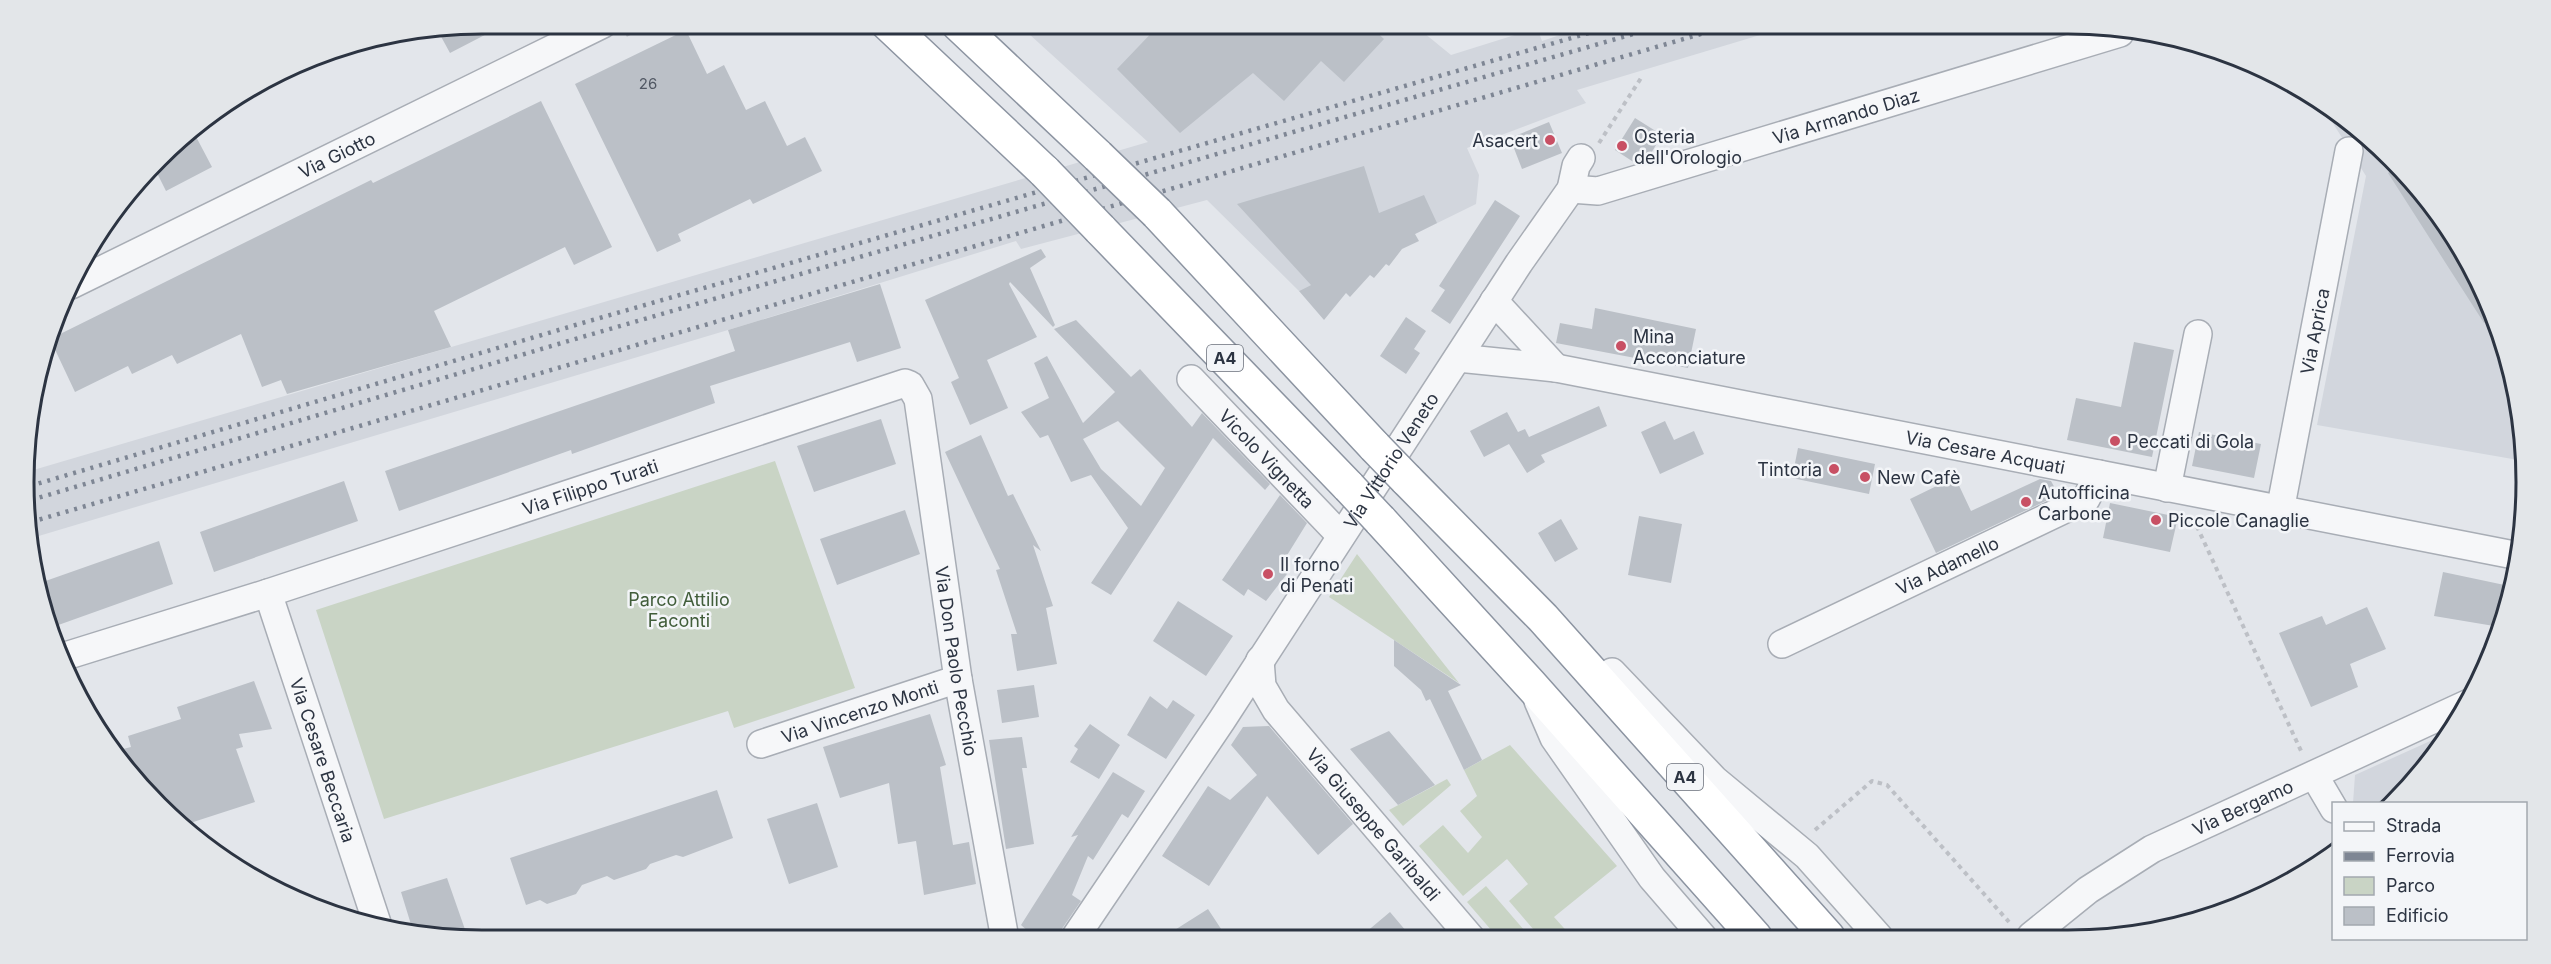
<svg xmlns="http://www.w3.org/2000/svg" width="2551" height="964" font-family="Inter,sans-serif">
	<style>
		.built { fill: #d2d6dd }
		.green { fill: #c9d4c5 }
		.building { fill: #bbc0c7; fill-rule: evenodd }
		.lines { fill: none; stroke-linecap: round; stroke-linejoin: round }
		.minor-casing { stroke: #a8adb5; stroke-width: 30 }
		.highway-casing { stroke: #8c94a1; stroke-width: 36 }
		.path { stroke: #bdc0c6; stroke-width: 4; stroke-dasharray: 4.5 4.5; stroke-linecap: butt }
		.minor { stroke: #f6f7f9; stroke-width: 27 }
		.highway { stroke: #fff; stroke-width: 33 }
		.rail { stroke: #7e8694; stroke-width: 4.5; stroke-dasharray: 3 6; stroke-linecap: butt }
		.highway-bridge-casing { stroke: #8c94a1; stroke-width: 36; stroke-linecap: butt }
		.highway-bridge { stroke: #fff; stroke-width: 33 }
		.poi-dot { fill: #c85064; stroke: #f3f5f8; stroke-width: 2 }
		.labels { text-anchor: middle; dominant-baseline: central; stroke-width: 5; stroke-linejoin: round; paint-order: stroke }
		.number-label { font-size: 15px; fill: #505763 }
		.shield { fill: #f3f5f8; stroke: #686e79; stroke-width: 1.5 }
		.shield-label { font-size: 16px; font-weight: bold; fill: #2c3442 }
		.street-label { font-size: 18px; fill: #2c3442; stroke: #f3f5f8 }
		.poi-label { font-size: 18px; fill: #2c3442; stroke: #f3f5f8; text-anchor: start }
		.park-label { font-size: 18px; fill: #415d3a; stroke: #f3f5f8 }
		.rim { fill: none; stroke: #2c3442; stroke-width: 3 }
	</style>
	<rect width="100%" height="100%" fill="#e3e6eb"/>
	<path class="built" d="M1018,24H1413L1451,55L1537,28L1542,41L1593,24H1797L1577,90L1586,103L1467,148L1479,175L1476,204L1299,291L1207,200L1021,249L1016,241L728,330L32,538L30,471L1148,142Z
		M2319,101L2348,119L2414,180L2466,253L2503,335L2523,423L2524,461L2317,425L2366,176Z
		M2448,733L2390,803H2353L2355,775Z"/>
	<path class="green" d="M775,461L855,688L734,728L728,711L384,819L316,610Z
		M1357,554L1459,683L1329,597Z
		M1510,745L1617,866L1554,917L1572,937H1540L1509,901L1528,884L1507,859L1463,896L1419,846L1443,825L1468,853L1482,837L1460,811L1477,796L1464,770Z
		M1447,779L1451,785L1403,826L1389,810Z
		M1486,886L1530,937L1498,938L1467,902Z"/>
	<path class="building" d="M482,24H506L450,53L438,31Z
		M1160,24H1368L1384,39L1344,82L1321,61L1284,101L1253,73L1180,133L1117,69Z
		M686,30L707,74L724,65L746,110L765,101L787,146L805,137L822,171L753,204L750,199L678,234L681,241L657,252L575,84Z
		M541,101L612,247L574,265L565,247L434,311L451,347L287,394L281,380L262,387L241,334L177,364L172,355L132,374L128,366L75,392L50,339L371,180L373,183Z
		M1635,118L1662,135L1647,160L1635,163L1615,150Z
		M1549,122L1562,153L1522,169L1510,138Z
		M192,129L212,167L166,191L155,169L180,137Z
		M1364,166L1379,213L1424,195L1437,223L1415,234L1419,241L1402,249L1389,266L1386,264L1374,278L1370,275L1350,297L1346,293L1324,320L1299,291L1311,285L1237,204Z
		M2398,166L2414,180L2466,253L2495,318L2484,323L2388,173Z
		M1495,200L1520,216L1450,324L1431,311L1445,290L1439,286Z
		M1041,249L1046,257L1030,268L1055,325L1053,327L1010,282L1009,284L1037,337L987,360L1008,408L970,425L951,382L959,378L925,300Z
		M880,284L901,348L857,362L850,342L710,386L715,403L572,454L571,450L399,511L385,471L735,351L728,330Z
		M1595,308L1696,329L1688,368L1556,343L1560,323L1592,329Z
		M1406,317L1426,331L1414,349L1420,353L1406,374L1380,356Z
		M1076,320L1131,377L1140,369L1192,427L1202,413L1270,484L1265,490L1213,438L1111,595L1091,583L1128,528L1091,475L1071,482L1048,435L1040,438L1021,412L1049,398L1034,363L1047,356L1083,423L1115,392L1054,329ZM1118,421L1165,468L1141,506L1101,469L1083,439Z
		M2134,342L2174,350L2152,457L2067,440L2076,398L2121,407Z
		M1599,406L1607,426L1541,455L1545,462L1527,473L1509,444L1484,457L1470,431L1507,412L1518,432L1525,429L1529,437Z
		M881,419L896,464L814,492L797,446Z
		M1665,421L1674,440L1694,431L1704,454L1660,474L1641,432Z
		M2199,432L2261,444L2254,478L2192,466Z
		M981,435L1008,496L1013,494L1041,551L1033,545L1053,606L1046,608L1057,664L1017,671L1011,634H1017L996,570L1000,569L945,452Z
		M1798,448L1875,464L1869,494L1792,478Z
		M1955,477L1971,511L2040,479L2051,481L2057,492L2056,496L1936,553L1910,499Z
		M344,481L358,521L214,572L200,532Z
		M1280,495L1307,523L1281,565L1290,570L1266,601L1248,589L1244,596L1222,580Z
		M2110,503L2178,517L2170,552L2103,538Z
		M905,510L920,554L837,585L820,539Z
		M1639,516L1682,524L1671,583L1628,575Z
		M1561,519L1578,549L1555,562L1538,533Z
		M159,541L173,584L50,628L37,584Z
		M2443,572L2514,587L2511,601L2500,627L2434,616Z
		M1178,601L1233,636L1206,676L1153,641Z
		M2367,607L2386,649L2350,664L2358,687L2311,707L2279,633L2322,616L2326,625Z
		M1394,640L1461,685L1448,691L1482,760L1464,770L1430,699L1426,701L1421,690L1394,666Z
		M254,681L272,729L239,734L243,747L236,749L255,802L184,825L115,751L131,747L128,736L181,719L177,707Z
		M1034,685L1039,717L1002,723L997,690Z
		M1150,696L1167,709L1173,700L1195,715L1166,759L1127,735Z
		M930,714L946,765L940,767L953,845L969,842L976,884L924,895L916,841L898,844L889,783L840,798L823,747Z
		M1090,724L1120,745L1099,779L1070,762L1078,749L1074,746Z
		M1269,726L1353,824L1318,855L1267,796L1209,886L1162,856L1208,786L1230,800L1257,775L1231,745L1243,727Z
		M1389,731L1435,785L1398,805L1350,749Z
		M1022,737L1027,768H1022L1034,844L1006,849L989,740Z
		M1113,772L1145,791L1128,818L1122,814L1093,860L1088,856L1072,895L1081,901L1055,939H1046L1030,933L1021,925L1078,835L1071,837Z
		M717,790L733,838L683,857L676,855L650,864L646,869L614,880L607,876L582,885L576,894L547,904L540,900L526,905L510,858Z
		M817,803L838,867L789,884L767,819Z
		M447,878L468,938L413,931L401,892Z
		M1208,909L1227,938H1162Z
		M1390,912L1412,938H1359Z"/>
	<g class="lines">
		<defs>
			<g id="minor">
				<path id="s1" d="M1571,189L1598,191L2120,33"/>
				<path id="s2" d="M71,285L603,24"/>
				<path d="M1494,301L1556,368"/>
				<path id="s3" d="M1458,358L1556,368L2519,556"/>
				<path id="s4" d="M1191,379L1341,536"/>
				<path d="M2167,488L2198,334"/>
				<path id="s5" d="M2280,511L2349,151"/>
				<path id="s6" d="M268,593L378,926"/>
				<path id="s7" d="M1782,644L2086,499L2099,474"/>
				<path id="s8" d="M59,658L268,593L905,383L910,385L918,399L958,679L1005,939"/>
				<path id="s9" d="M1260,660L1262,686L1276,710L1471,938"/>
				<path d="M1612,672L1715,780L1807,856L1879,937"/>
				<path d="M1538,701L1554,738L1652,878L1703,937"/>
				<path id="s10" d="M761,744L958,679"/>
				<path d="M2314,775L2334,809"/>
				<path id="s11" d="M2031,936L2088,890L2152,849L2469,703"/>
				<path id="s12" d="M1074,939L1222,720L1519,263L1571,189L1576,166L1581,158"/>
			</g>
			<path id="highway" d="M888,24L1045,172
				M958,24L1098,156
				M1157,213L1375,447
				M1100,229L1349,487
				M1406,479L1543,618L1828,937
				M1380,520L1530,684L1755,937"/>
		</defs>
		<use href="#minor" class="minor-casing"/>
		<use href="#highway" class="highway-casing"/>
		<path class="path" d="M626,35L649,24
			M1599,143L1643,75
			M2193,518L2302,753
			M1815,830L1872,781L1887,785L2009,922"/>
		<use href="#minor" class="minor"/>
		<use href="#highway" class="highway"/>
		<path class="rail" d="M30,486L579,324L1620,24
			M31,500L582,337L1668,24
			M31,522L1735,24"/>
		<defs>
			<path id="highway-bridge" d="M1098,156L1157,213
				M1045,172L1100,229
				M1375,447L1406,479
				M1349,487L1380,520"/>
		</defs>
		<use href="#highway-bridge" class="highway-bridge-casing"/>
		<use href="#highway-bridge" class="highway-bridge"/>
	</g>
	<g class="poi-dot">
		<circle cx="1550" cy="140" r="6"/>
		<circle cx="1622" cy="146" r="6"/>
		<circle cx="1621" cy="346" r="6"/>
		<circle cx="2115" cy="441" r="6"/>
		<circle cx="1834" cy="469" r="6"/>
		<circle cx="1865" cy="477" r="6"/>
		<circle cx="2026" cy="502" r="6"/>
		<circle cx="2156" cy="520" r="6"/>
		<circle cx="1268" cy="574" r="6"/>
	</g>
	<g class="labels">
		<g class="number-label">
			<text x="648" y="83">26</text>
		</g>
		<g class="shield">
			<rect x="1207" y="345" width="36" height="26" rx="4.5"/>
			<rect x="1667" y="764" width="36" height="26" rx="4.5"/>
		</g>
		<g class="shield-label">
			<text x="1225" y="358">A4</text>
			<text x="1685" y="777">A4</text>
		</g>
		<g class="street-label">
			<text stroke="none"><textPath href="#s1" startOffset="286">Via Armando Diaz</textPath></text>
			<text stroke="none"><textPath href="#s2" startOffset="296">Via Giotto</textPath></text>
			<text stroke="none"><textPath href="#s5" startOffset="183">Via Aprica</textPath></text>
			<text stroke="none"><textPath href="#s3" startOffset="536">Via Cesare Acquati</textPath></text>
			<text stroke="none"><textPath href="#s4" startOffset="110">Vicolo Vignetta</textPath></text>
			<text stroke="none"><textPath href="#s12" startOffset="574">Via Vittorio Veneto</textPath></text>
			<text stroke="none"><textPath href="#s8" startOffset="558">Via Filippo Turati</textPath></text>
			<text stroke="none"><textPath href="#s7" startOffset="183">Via Adamello</textPath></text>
			<text stroke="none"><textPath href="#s8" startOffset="1176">Via Don Paolo Pecchio</textPath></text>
			<text stroke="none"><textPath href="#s10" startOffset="104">Via Vincenzo Monti</textPath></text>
			<text stroke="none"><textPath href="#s6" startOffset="176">Via Cesare Beccaria</textPath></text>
			<text stroke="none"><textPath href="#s11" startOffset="249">Via Bergamo</textPath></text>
			<text stroke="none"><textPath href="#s9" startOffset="204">Via Giuseppe Garibaldi</textPath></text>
		</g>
		<g class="poi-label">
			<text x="1634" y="136">Osteria<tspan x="1634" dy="21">dell'Orologio</tspan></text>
			<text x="1538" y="140" text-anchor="end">Asacert</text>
			<text x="1633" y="336">Mina<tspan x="1633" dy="21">Acconciature</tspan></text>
			<text x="2127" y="441">Peccati di Gola</text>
			<text x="1822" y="469" text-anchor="end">Tintoria</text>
			<text x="1877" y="477">New Cafè</text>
			<text x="2038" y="492">Autofficina<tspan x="2038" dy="21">Carbone</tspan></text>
			<text x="2168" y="520">Piccole Canaglie</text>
			<text x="1280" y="564">Il forno<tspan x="1280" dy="21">di Penati</tspan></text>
		</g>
		<g class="park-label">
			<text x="679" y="599">Parco Attilio<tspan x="679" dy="21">Faconti</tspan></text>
		</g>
	</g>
	<path d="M0 0H2551V964H0ZM482 34H2068A448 448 0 0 1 2516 482V482A448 448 0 0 1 2068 930H482A448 448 0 0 1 34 482V482A448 448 0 0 1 482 34Z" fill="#e3e6e9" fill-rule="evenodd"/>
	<path class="rim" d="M482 34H2068A448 448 0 0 1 2516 482V482A448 448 0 0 1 2068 930H482A448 448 0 0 1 34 482V482A448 448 0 0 1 482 34Z"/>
	<rect x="2332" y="802" width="195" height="138" fill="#f3f5f8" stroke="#a3a8af" stroke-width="1.5"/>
	<rect x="2344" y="822" width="30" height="9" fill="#f6f7f9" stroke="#a3a8af" stroke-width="1.5"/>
	<text x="2386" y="832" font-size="18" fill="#2c3442">Strada</text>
	<rect x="2344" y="852" width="30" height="9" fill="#7e8694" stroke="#a3a8af" stroke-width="1.5"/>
	<text x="2386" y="862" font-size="18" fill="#2c3442">Ferrovia</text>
	<rect x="2344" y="877" width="30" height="18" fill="#c9d4c5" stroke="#a3a8af" stroke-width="1.5"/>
	<text x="2386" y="892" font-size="18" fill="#2c3442">Parco</text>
	<rect x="2344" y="907" width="30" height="18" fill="#bbc0c7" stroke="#a3a8af" stroke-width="1.5"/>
	<text x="2386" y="922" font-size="18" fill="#2c3442">Edificio</text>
</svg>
